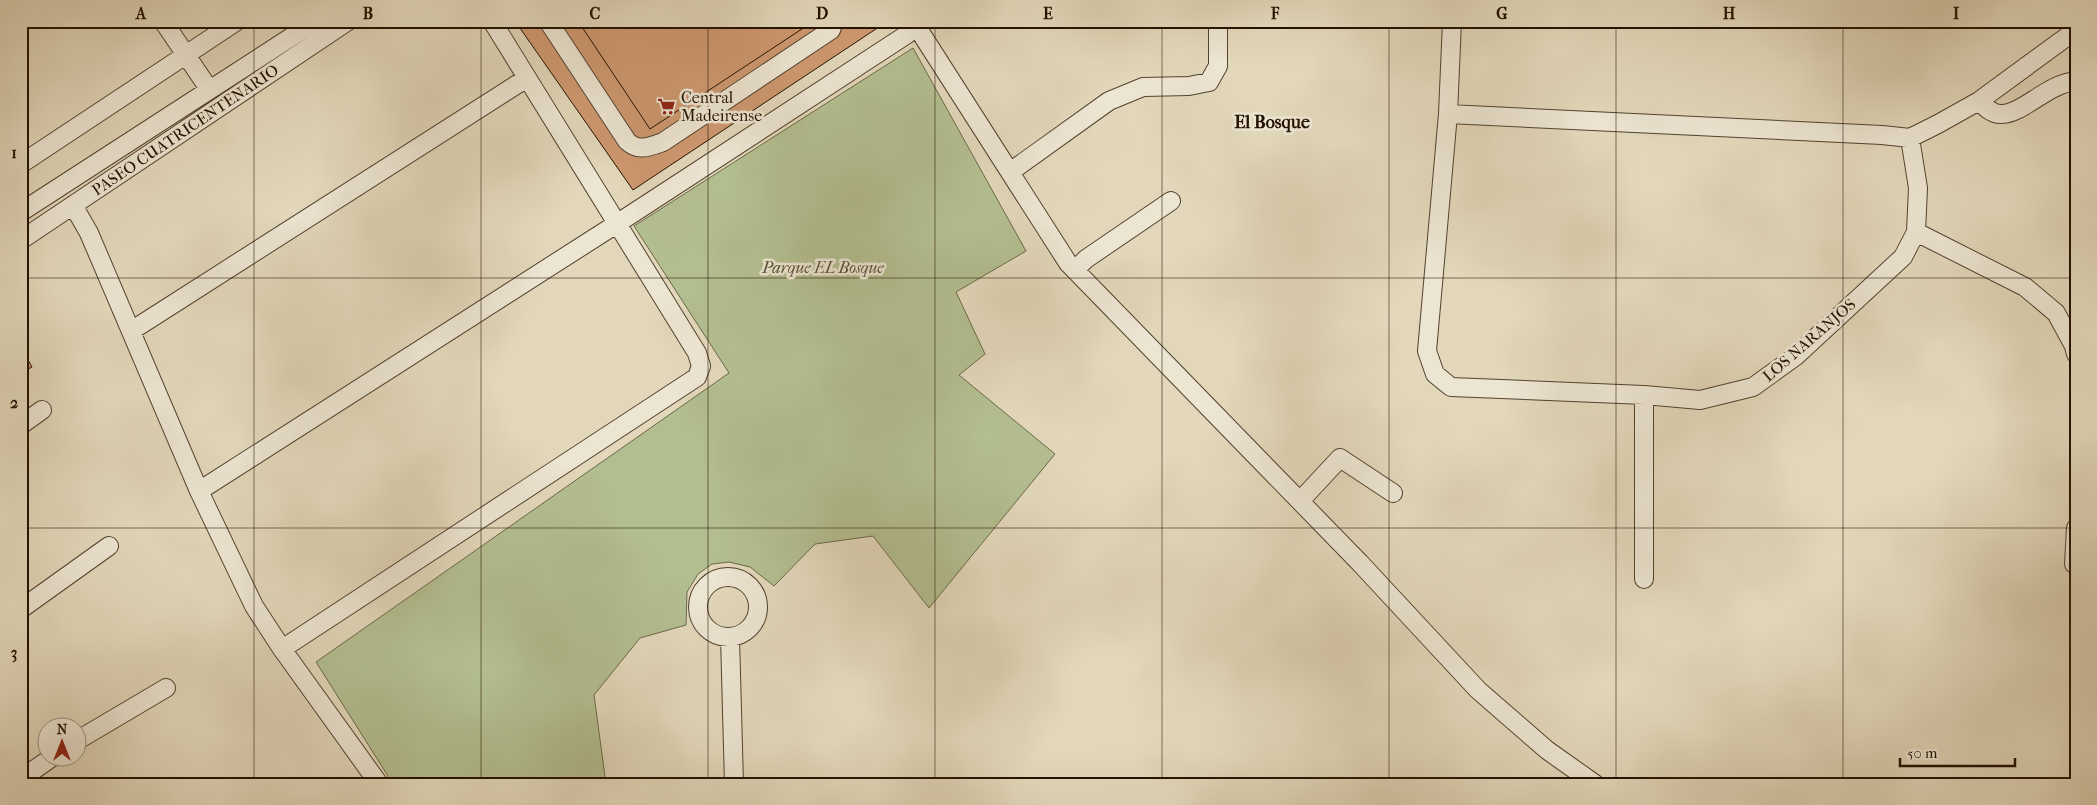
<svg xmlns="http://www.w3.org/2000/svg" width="2097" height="805" font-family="'IM FELL French Canon',serif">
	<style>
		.green { fill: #b3be90; stroke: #6b6848 }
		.building { fill: #ce9870; stroke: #231100 }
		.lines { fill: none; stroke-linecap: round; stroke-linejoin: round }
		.minor-casing { stroke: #53422e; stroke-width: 20 }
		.minor { stroke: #ece5d2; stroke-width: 18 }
		.grid { fill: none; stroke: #231100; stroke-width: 1; stroke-opacity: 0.55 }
		.labels { text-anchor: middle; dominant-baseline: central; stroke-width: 5; stroke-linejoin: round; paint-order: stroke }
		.poi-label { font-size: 16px; fill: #231100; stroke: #ece5d2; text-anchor: start }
		.street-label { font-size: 16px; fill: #231100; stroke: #ece5d2 }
		.park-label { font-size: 16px; font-style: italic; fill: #554e32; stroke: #ece5d2 }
		.neighbourhood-label { font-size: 18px; font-weight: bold; fill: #231100; stroke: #ece5d2 }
		.neatline { fill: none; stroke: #231100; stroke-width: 2 }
		.grid-label { font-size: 16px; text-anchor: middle; font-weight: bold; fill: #231100 }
	</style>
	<rect width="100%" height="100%" fill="#e2d7ba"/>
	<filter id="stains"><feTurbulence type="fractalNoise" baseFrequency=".004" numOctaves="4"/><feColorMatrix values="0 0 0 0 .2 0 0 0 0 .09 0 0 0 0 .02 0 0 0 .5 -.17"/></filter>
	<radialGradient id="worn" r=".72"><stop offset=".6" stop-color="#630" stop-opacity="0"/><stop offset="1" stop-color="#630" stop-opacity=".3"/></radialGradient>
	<path class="green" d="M913,48L1026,251L956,292L985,354L959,375L1055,454L929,608L873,536L815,544L774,586L750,567L729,562L712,564L698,574L687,592L686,625L640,638L594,695L606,784H393L316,662L729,373L634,226Z"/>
	<path class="building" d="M515,21H888L633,190Z
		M578,21H810L811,23L650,129Z
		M21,348L32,367L21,373Z"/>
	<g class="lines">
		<defs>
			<path id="minor" d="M163,21L209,89
				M548,21L627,141C638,152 649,147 663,142L831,30L834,21
				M1452,21L1448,114L1427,351L1435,374L1451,387L1644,395L1700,400L1753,387L1796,356L1903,257L1916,232L1918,188L1910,138
				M917,27L1068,263L1360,563L1478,690L1547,750L1595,784
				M1979,101C1985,107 1992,115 2002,114C2024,113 2047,84 2076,81
				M1448,114L1882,135L1910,138L1938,124L1979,101L2076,30
				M21,164L237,21
				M1010,172L1109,101L1143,87L1189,86L1209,82L1218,66V21
				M73,205L89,233L199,491L254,606L282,649L379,784
				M21,212L316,21
				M1916,232L2025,287L2056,313L2074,346L2076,354
				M21,240L348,21
				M1075,270L1086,259L1171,201
				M131,331L527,78
				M21,425L42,410
				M199,491L618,223L906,35L923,21
				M1300,501L1340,458L1393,493
				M2074,564L2076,528
				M698 607a30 30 0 1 1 60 0a30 30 0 1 1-60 0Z
				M1644,579V395
				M21,609L109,546
				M730,637L734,784
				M282,649L697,377L701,366L697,353L492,21
				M78,740L166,688
				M21,779L51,758"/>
		</defs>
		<use href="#minor" class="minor-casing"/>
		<use href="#minor" class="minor"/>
	</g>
	<path class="grid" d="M254,21V784M481,21V784M708,21V784M935,21V784M1162,21V784M1389,21V784M1616,21V784M1843,21V784M21,278H2076M21,528H2076"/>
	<defs>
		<symbol id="supermarket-bare" viewBox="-9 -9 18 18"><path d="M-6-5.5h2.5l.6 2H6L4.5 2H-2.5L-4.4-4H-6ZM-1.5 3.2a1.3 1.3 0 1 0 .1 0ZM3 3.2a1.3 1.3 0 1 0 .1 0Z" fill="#8f2418" stroke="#ece5d2" stroke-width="2.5" paint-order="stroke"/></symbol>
	</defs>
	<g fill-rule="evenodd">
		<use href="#supermarket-bare" x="654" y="94" width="25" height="25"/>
	</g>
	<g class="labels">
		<g class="poi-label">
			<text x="681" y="97">Central<tspan x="681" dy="18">Madeirense</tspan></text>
		</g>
		<g class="street-label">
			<text transform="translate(185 130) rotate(-34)">PASEO CUATRICENTENARIO</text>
			<text transform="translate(1809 340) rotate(-41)">LOS NARANJOS</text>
		</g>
		<g class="park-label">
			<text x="823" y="267">Parque EL Bosque</text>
		</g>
		<g class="neighbourhood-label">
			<text x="1272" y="122">El Bosque</text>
		</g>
	</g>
	<rect width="2097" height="805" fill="none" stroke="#e2d7ba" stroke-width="55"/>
	<g transform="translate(62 742)"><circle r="24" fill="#ece5d2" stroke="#9c907e"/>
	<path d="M0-4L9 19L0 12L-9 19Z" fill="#8f2418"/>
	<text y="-8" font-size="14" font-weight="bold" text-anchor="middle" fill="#231100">N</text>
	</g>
	<path d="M1900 758v8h115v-8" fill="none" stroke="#231100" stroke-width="2.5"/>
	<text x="1907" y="758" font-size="15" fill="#231100" stroke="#ece5d2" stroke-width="4" paint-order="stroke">50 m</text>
	<rect x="28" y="28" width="2042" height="750" class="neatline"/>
	<g class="grid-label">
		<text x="141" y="19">A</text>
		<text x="368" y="19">B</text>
		<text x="595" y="19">C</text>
		<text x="822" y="19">D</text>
		<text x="1048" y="19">E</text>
		<text x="1275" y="19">F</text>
		<text x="1502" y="19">G</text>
		<text x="1729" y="19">H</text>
		<text x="1956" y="19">I</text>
		<text x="14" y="158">1</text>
		<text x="14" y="408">2</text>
		<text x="14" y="658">3</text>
	</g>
	<rect width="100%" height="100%" filter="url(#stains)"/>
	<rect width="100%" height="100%" fill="url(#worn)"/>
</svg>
